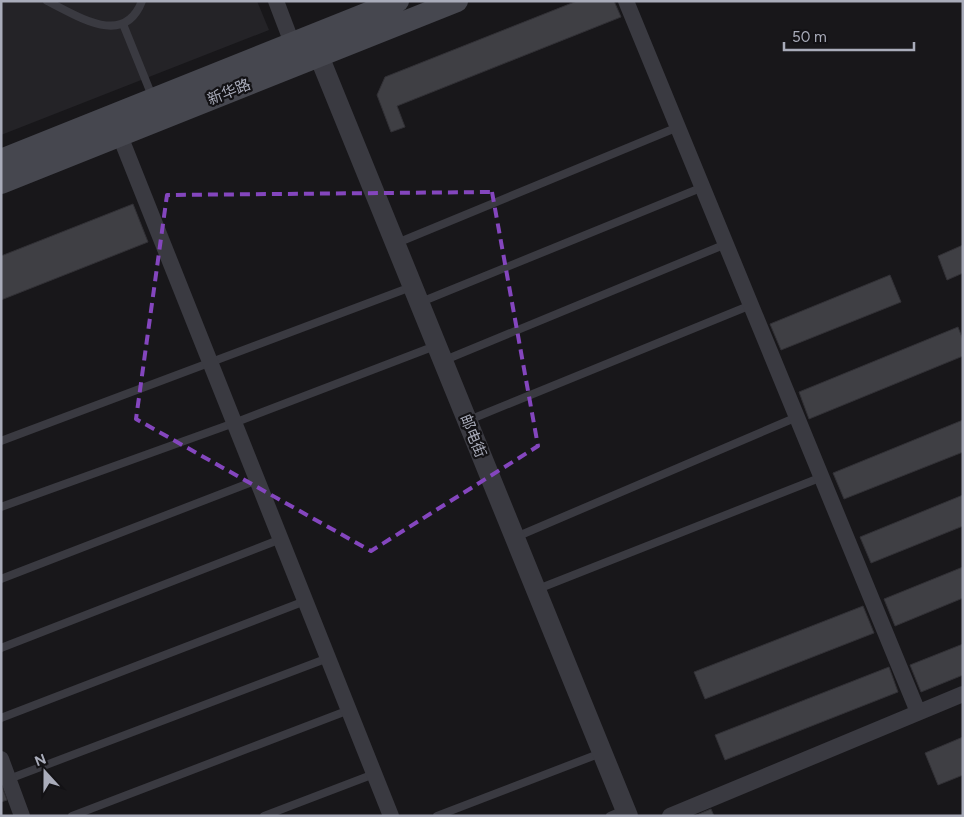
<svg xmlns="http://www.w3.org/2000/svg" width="964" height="817" font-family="Figtree,'Noto Sans SC',sans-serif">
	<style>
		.built { fill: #242327 }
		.building { fill: #3f3f44; stroke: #323136 }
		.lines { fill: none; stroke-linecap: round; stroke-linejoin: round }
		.service { stroke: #3a3a41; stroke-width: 8 }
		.minor { stroke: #3a3a41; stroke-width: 16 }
		.tertiary { stroke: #3a3a41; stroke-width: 20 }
		.secondary { stroke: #46474f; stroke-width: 22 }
		.marked { fill: none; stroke: #8446be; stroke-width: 4; stroke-dasharray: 10 6; stroke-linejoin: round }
		.labels { text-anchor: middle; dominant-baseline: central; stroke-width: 4.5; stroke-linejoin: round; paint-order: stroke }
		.street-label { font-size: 15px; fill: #a9acba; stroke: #131215 }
	</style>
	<rect width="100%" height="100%" fill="#18171a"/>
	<path class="built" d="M1,1H257L269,30L1,135Z"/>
	<path class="building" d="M577,1H614L621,17L397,106L405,127L391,132L377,95L385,77Z
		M133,204L148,242L1,300V256Z
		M963,245V273L947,280L938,256Z
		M890,275L901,302L781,350L770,324Z
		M958,327L963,340V356L809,419L799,392Z
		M963,420V452L844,499L833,473Z
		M963,495V526L871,563L860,537Z
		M963,567V598L895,626L884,599Z
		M863,606L874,633L705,699L694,672Z
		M963,644V675L921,692L910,665Z
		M889,667L898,692L725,760L715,735Z
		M963,737V775L938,785L925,753Z
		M1,784L7,800L1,802Z
		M711,809L714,816H694Z"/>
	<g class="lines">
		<path class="service" d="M47,1C78,16 124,48 142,1
			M123,24L152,96
			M397,243L678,127
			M421,302L703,187
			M445,360L726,244
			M469,420L751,305
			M1,441L411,287
			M1,507L234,423L435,346
			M516,537L797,417
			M1,579L257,480
			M538,589L822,477
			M1,648L281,539
			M1,718L305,601
			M9,779L328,658
			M72,816L349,710
			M264,816L374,774
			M437,816L601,753
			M610,816L624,810"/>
		<path class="minor" d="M276,1L292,43
			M626,1L918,712
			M120,136L391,816
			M1,759L22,816
			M670,816L963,694"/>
		<path class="tertiary" d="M319,56L628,816"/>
		<path class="secondary" d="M1,160L398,1
			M1,183L457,1"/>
	</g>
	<path class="marked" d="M492,192L538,446L371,551L136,419L167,195Z"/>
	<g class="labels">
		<g class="street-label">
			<text transform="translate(229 92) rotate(-22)">新华路</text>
			<text transform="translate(473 436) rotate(68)">邮电街</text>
		</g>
	</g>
	<rect width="964" height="817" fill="none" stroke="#a9acba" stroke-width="5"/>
	<g transform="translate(45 772) rotate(339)" stroke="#131215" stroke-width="4" paint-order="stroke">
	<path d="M0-4L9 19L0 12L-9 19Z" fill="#a9acba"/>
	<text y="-8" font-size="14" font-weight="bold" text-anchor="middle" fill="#a9acba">N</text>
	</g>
	<path d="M784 42v8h130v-8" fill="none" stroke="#a9acba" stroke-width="2.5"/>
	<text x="792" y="42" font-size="15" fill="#a9acba" stroke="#131215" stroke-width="4" paint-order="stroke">50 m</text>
</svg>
